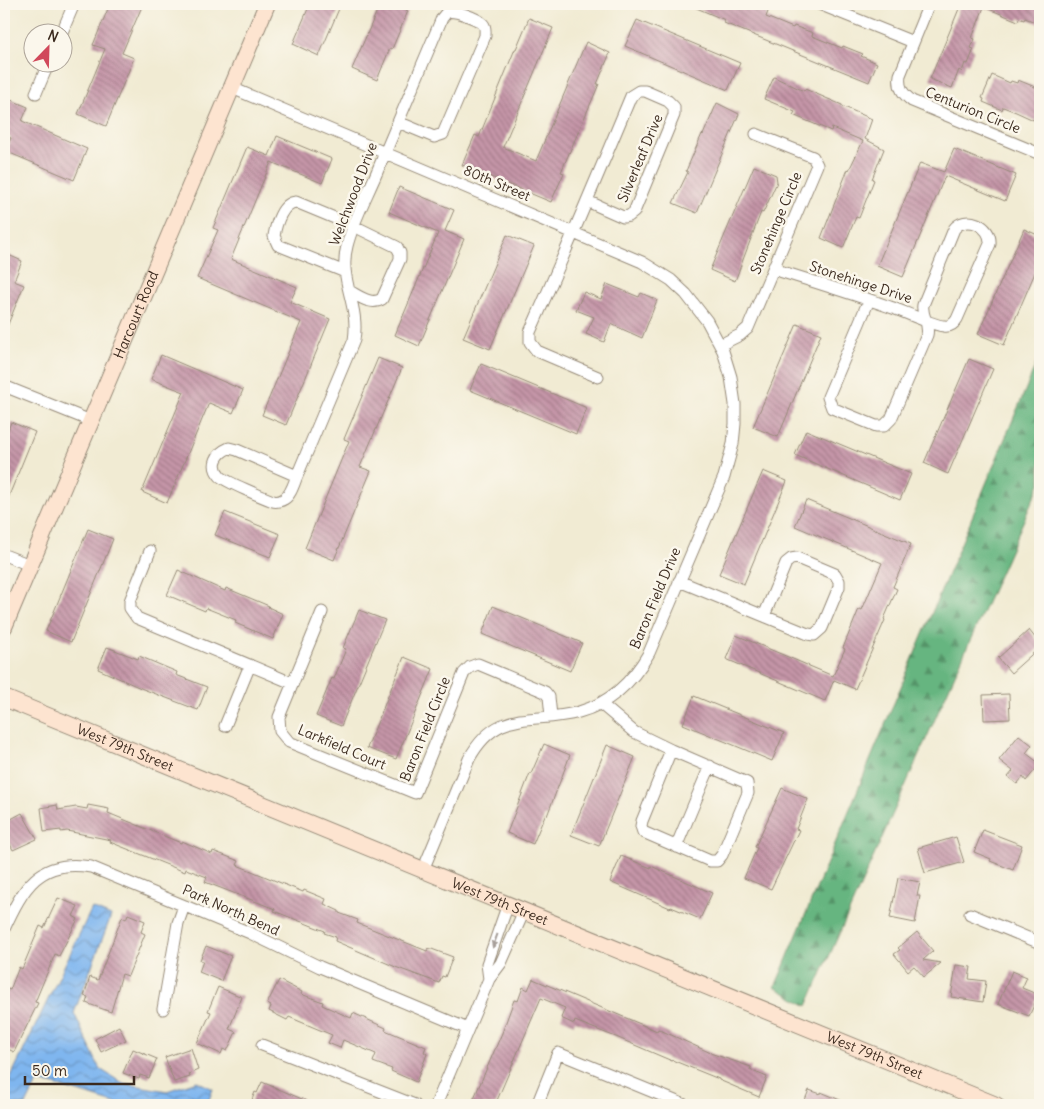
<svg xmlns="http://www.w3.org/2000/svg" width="1044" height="1109" font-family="Delius,sans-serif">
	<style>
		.forest { fill: url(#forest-firs); stroke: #50704f }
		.water { fill: url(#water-waves); stroke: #5d7086 }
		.building { fill: url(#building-back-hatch) }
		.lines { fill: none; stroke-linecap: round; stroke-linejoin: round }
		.street-casing { stroke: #968a78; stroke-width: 13 }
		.secondary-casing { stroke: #968a78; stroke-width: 18 }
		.street { stroke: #fff; stroke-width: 11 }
		.secondary { stroke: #fde4d0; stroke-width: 16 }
		.oneway { fill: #a79f9a }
		.labels { text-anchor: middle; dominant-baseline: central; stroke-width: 5; stroke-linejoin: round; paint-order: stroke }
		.street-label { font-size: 14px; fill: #3b2a1e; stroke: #fbf7ec }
	</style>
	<defs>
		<pattern id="forest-firs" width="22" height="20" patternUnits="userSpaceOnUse" patternTransform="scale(1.25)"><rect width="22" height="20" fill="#66b580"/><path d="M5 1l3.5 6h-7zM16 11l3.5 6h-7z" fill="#559368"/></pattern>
		<pattern id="water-waves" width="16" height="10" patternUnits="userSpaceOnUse" patternTransform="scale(1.25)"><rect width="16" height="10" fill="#7fb6ef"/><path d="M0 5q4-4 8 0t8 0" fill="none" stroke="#6994c1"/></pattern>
		<pattern id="building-back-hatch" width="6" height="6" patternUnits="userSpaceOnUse" patternTransform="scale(1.25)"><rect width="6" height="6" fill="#c595a8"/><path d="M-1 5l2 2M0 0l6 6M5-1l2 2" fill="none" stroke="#a17a88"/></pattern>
	</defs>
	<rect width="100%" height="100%" fill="#fbf7ec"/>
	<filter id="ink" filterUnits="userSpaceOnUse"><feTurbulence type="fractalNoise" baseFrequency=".02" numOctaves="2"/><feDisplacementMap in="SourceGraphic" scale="10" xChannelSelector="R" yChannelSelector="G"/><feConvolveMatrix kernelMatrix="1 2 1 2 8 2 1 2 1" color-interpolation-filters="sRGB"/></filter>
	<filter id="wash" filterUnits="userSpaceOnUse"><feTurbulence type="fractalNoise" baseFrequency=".0096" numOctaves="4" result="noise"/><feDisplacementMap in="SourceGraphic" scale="20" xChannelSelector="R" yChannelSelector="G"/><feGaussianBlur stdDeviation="1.12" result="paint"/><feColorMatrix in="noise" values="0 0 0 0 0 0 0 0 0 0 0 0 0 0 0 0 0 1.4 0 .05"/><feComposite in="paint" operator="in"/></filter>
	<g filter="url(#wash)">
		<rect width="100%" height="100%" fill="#f1ebd3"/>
		<path class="forest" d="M1040,355V484L807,1006L775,987Z"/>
		<path class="water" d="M92,908L111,916L74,1013L100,1069L122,1083L167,1091L197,1081L213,1089L207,1105H121L51,1084L37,1083L26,1105H4V1091Z"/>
		<g id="blocks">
			<path class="building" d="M110,4H143L122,53L134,58L106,126L78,114L105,49L93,45Z
				M310,4H341L319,56L293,44Z
				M380,4H409L406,10L408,11L392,49L390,48L377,80L352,69Z
				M687,4H757L769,9L766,17L793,28L794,26L813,33L812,36L842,48L843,46L863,54L861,56L877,63L869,82L724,23L725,20Z
				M961,4H1040V24L1025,18L1024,20L1019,18L1018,21L984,7L972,38L975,39L971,48L974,49L968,64L965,63L962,72L959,70L952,88L930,79Z
				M529,18L553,28L503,147L536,161L586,42L610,53L597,84H599L561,172L564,173L551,202L462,165L475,135L479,137L515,49H516Z
				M637,20L740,63L728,90L625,46Z
				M992,75L1010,83L1011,81L1017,83L1018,80L1040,89V123L1016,112L1003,107L1002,110L983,102L984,99L982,98Z
				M774,77L804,91L805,89L842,105V106L872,119L865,139L884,149L872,179L874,180L859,218L856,217L843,248L821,238L848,169L849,170L863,141L832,128L831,131L793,115L795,112L764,99Z
				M4,97L28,107L22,121L87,149L74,180L5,151L11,138L4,135Z
				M717,103L739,114L697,213L673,203L688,172L686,171L702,134L703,135Z
				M277,136L332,159L322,183L271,162L231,259L297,287L290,302L330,319L286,425L262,415L301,322L197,278L218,230L213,228L247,147L269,156Z
				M954,149L1016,175L1005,201L945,176L903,277L877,266L920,163L944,172Z
				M754,166L776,175L777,182L763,213L761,212L735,281L710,270Z
				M399,187L454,210L445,231L464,239L419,346L395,335L438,233L389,212Z
				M1024,229L1040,236V261L1004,345L978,334Z
				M507,235L534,246L490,349L463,338Z
				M4,253L22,261L14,281L24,285L4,334Z
				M607,284L639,297L641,293L657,300L642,338L611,324L604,342L586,334L594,317L576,310L584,292L601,299Z
				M797,324L821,334L778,437L753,427Z
				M161,355L243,390L233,413L209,403L167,503L142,492L184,392L151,379Z
				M378,358L402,368L360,467L371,471L334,560L305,548L349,441L344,439Z
				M969,359L993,369L948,474L924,463Z
				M481,364L587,408L576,434L470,390Z
				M11,422L35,432L4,508V441Z
				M806,430L911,474L900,500L795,455Z
				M763,471L787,481L744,584L719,574Z
				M806,500L911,544L893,587L897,589L884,619L885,620L855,689L834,680L825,701L726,659L736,635L833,676L845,649L843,648L859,609L862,610L882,563L795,526Z
				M225,512L280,534L270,557L215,535Z
				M88,529L113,539L71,642L46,631Z
				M178,570L225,591L226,588L269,606L268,607L283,614L273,639L235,623L236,620L206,608L205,611L167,595Z
				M493,606L582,643L570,671L482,634Z
				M359,610L385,620L341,726L316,716L332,678L334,679L346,649L343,648Z
				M1029,630L1040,644V647L1011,673L998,658Z
				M107,647L138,659L139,656L177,672L176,675L207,687L198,710L143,689L98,669Z
				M404,657L433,669L396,759L367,748Z
				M1009,694L1010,719L984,720L983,695Z
				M694,696L784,733L772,761L683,724Z
				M1019,735L1032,745L1026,753L1040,764L1026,781L1023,777L1017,784L1008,777L1013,771L999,760Z
				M544,744L570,755L547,816L545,815L533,844L507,833L530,773L531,774Z
				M607,745L635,757L599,846L571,835Z
				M782,788L808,799L796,829L799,830L771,889L744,878L757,848L755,847Z
				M57,805L58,810L76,807L87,809L88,805L109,809L108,813L181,843L182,841L212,854L213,851L239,861L237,865L303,892L304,890L326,899L324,904L339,911V913L358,920L357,923L427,951L429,948L453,957L445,977L442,976L439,983L398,968L335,941L336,937L324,933L325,931L274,911L275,909L205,882L207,877L186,869L185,872L110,842L111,840L67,831L61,832V830L44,832L41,808Z
				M22,813L37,839L13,850L4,832V823Z
				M983,830L1022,845L1013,870L990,861L991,859L974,852Z
				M956,837L964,862L925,873L918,848Z
				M621,856L651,868V866L712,893L700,919L671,907L670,908L610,882Z
				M898,878L920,882L917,896H920L915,923L890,918Z
				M58,898L78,906L73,916L78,919L59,956L55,954L35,1002L38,1003L14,1052L4,1047V999L8,989L10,990L19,967L22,969L40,926L44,928Z
				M128,914L145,921L141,932L145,934L128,976L122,974L111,1012L86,1003L88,997L84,996L90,977L98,980L122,917L126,919Z
				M917,932L933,951L923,960L941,963L924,977L914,966L908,971L894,954L900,950L898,948Z
				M206,946L231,956L221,981L199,972L203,961L200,960Z
				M956,965L971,967L969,979L986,981L983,1002L951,997Z
				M1012,971L1027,977L1022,988L1039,995L1029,1016L998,1004Z
				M533,979L657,1031L658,1029L713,1054L751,1067L750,1070L767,1077L759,1097L719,1080V1079L672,1060V1061L616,1037L575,1021L574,1024L561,1018L565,1008L541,998L495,1105H471L502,1033L514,1000L518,1001L523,987L528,990Z
				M279,980L302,992L301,994L323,1002L322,1005L351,1018L353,1013L386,1028L385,1030L426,1047L424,1052L427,1054L416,1082L391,1071L392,1069L373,1062L376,1054L343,1040L340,1048L328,1043L332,1035L289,1017L287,1020L269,1011L271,1006L267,1004Z
				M218,987L242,997L229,1029L236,1032L227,1051L223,1049L221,1054L197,1043L211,1012L208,1011Z
				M119,1026L126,1040L101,1052L95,1039Z
				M191,1048L198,1070L189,1074L190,1077L174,1082L165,1057Z
				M133,1049L157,1059L149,1078L140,1075L139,1079L123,1073Z
				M262,1082L316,1105H250L255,1092L257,1093Z
				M809,1090L821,1094V1092L852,1105H803Z"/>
		</g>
	</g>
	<g filter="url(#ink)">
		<use href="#blocks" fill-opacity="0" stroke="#968a78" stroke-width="1"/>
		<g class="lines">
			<defs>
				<path id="street" d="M819,4L913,42
					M929,4L900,75C898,88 903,94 912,101L1040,154
					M62,32L74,4
					M232,88L642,262L671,280L686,294L707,321L723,351L731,377L735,404V424L733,444L724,477L649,653C633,681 611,703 579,712C532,725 498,706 469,759L423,870
					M36,93L49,62
					M587,201L623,217L629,216L634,212L674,115V107L668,101L645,91H639L631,96C598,175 565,254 530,332V342L537,351L598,377
					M773,269C812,281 851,293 890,307C903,311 934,326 944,326C950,327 954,324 957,319L990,244C992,225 965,214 954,229L923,305C921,316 930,323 927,335L891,419L884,426H876L832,408L828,397L869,300
					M345,272L278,245L274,236C276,224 282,203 296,202L354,226L397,247L400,253V259L382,299C371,306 359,296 349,291
					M720,345L740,335L748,328L817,165L813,157L756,134
					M4,386L91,421
					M229,448L237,450L297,476C294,483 291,495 284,499C281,501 276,502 273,501C265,498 224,481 220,476C210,465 217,453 229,448Z
					M297,476L354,340C360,305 338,280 347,246C353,221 367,196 377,172C398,121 420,70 442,18L447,12C455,10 477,18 483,24C486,27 485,32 485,36L443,134L434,137L398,122
					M150,551L130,601V608L137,618L292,683
					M4,555L30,565
					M797,558L835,574L839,581V587L822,628L814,635L808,634L764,616L786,563L791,559Z
					M679,581L764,616
					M322,612L279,717L280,731L289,742L415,793L464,673L470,667L478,664L545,692L549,697L551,716
					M601,704L634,732L671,750
					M225,726L250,665
					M671,750L747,783L748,793L722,855L717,861H710L643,832L641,826L642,821Z
					M676,847L710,766
					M970,914L1040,943
					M4,929C23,888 39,858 91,867L250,933L320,967L468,1029
					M489,979L487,964L508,904
					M163,1009L178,923L184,906
					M262,1045L415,1105
					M436,1105L489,979L501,963L524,911
					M537,1105L558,1053L685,1105"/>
				<g id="secondary">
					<path id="s1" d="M4,627L267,4"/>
					<path id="s2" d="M4,698L996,1105"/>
				</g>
			</defs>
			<use href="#street" class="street-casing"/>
			<use href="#secondary" class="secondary-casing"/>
			<use href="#street" class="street"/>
			<use href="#secondary" class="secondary"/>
		</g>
		<defs><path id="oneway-solid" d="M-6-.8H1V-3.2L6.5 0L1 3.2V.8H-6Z" transform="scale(1.25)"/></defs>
		<use class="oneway" href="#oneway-solid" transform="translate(495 941) rotate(110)"/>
	</g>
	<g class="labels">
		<g class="street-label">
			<text transform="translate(973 110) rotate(22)">Centurion Circle</text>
			<text transform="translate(640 158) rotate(-67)">Silverleaf Drive</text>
			<text transform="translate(497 183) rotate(23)">80th Street</text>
			<text transform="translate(353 194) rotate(-69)">Welchwood Drive</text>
			<text transform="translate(776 223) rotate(-67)">Stonehinge Circle</text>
			<text transform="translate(861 282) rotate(18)">Stonehinge Drive</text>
			<text stroke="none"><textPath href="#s1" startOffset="339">Harcourt Road</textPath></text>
			<text transform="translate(655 598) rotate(-67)">Baron Field Drive</text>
			<text transform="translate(425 729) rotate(-68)">Baron Field Circle</text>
			<text stroke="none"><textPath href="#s2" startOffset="131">West 79th Street</textPath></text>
			<text transform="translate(342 747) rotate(23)">Larkfield Court</text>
			<text stroke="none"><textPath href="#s2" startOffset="536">West 79th Street</textPath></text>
			<text transform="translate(231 910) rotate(24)">Park North Bend</text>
			<text stroke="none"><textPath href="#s2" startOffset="941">West 79th Street</textPath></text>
		</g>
	</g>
	<rect width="1044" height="1109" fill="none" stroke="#fbf7ec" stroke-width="20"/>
	<g transform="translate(48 48) rotate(23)"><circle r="24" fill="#fbf7ec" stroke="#aea59a"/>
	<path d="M0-4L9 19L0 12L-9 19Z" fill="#d1495b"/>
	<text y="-8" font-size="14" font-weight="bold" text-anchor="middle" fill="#3b2a1e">N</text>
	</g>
	<path d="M25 1076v8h109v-8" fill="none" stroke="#3b2a1e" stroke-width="2.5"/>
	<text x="32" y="1076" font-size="15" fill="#3b2a1e" stroke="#fbf7ec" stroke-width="4" paint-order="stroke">50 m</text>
</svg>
